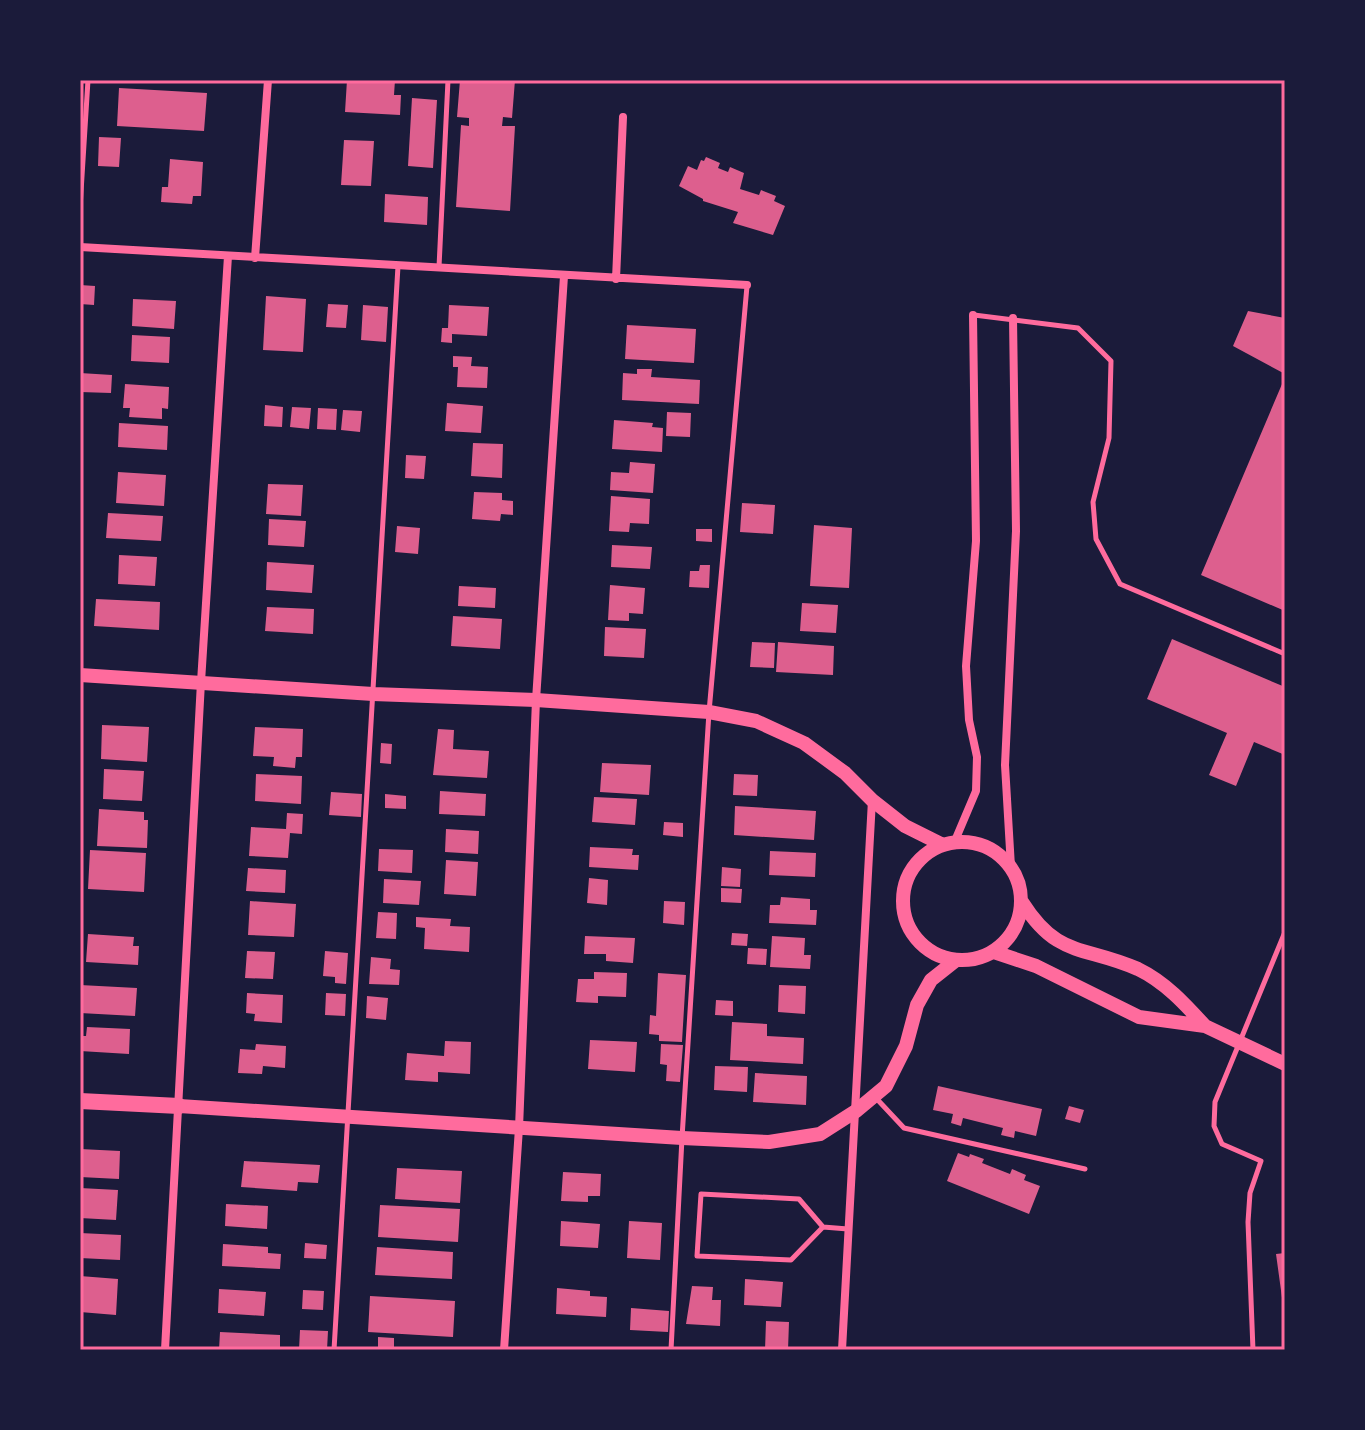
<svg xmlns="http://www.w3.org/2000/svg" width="1365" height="1430" font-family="Inter,sans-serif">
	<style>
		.building { fill: #dd5f8e }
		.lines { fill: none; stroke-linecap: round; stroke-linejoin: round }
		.service { stroke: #ff6b9d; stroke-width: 5 }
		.minor { stroke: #ff6b9d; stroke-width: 8 }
		.tertiary { stroke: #ff6b9d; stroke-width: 14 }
		.secondary { stroke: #ff6b9d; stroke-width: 16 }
		.neatline { fill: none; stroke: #ff6b9d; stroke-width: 3 }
	</style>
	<rect width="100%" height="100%" fill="#1b1b3a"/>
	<path class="building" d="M347,80H395L394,95H401L400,115L345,112Z
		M460,80H515L512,118L503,117L502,126H515L510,211L456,207L461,125L469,126V118L457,117Z
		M119,88L207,93L204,131L117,126Z
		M412,98L437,100L433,168L408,166Z
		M99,137L121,138L119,167L98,166Z
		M344,140L374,141L371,186L341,185Z
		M706,157L720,163L718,168L728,172L730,167L744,173L740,189L759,195L761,190L776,196L774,201L785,206L773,235L733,223L738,212L703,201V199L679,186L688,166L697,170L701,160L704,161Z
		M170,159L203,162L201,196H193L192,204L161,202L162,187H168Z
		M385,194L428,197L427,225L384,222Z
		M80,285L95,286L94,305L80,304Z
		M266,296L306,299L303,352L263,350Z
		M133,299L176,301L174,329L132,326Z
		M328,304L348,305L346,328L326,327Z
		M363,305L388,307L386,342L361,340Z
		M449,305L489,307L487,336L452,334V343L441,342L442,328H448Z
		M1248,311L1285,318V374L1233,346Z
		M627,325L696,329L694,363L625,359Z
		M132,335L170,337L169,363L131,361Z
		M453,356L472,357L471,366L488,367L487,388L457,387L458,367H453Z
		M637,369H652L651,377L700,380L699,404L622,400L623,373L637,374Z
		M80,373L112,375L111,393L80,392Z
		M1285,377V611L1201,575Z
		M125,384L169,387L168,409L162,408V419L129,417L130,408H123Z
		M447,403L483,406L481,433L445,431Z
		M265,405L283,407L282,427L264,426Z
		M292,407L311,408L309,429L290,427Z
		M318,408L337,409L336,430L317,429Z
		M343,410L362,411L360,432L341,430Z
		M667,412L691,413L690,437L666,436Z
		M614,420L653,423L652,427L663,428L662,452L612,449Z
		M119,423L168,426L167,450L118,447Z
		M473,443L503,444L502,478L471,476Z
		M406,455L426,456L424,479L405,478Z
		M630,462L655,464L653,493L610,490L611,472L629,473Z
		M118,472L166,475L164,506L116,503Z
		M268,484L303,485L301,516L266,514Z
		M474,492L502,493V500L513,501V515L501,514L500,521L472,519Z
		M611,496L650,499L649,524L630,523L629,532L609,531Z
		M742,503L775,505L773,534L740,532Z
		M108,513L163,516L161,541L106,538Z
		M269,519L306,521L304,547L268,545Z
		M814,525L852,528L849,588L810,586Z
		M397,526L420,528L418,554L395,552Z
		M696,529H712V542L696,541Z
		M612,545L652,547L650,569L611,567Z
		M119,555L157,557L155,586L118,584Z
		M267,562L314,565L312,593L266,590Z
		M700,565H710L709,588L689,587L690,571H699Z
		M610,585L645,588L643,614L629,613V621L608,620Z
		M459,586L496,588L495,608L458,606Z
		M96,599L160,602L159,630L94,626Z
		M802,603L838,605L836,633L800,631Z
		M267,607L314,609L313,634L265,631Z
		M453,616L502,619L500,649L451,646Z
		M605,627L646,629L644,658L604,656Z
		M1172,639L1285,687V755L1254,742L1236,786L1209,775L1227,733L1147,699Z
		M752,642L775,643L774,668L750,667Z
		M778,642L834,646L833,675L776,672Z
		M102,725L149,727L147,762L101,759Z
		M255,727L303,729L302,757H296L295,768L273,766L274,757L253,756Z
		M438,729L454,730L453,749L489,751L487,778L433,775Z
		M381,743L392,744L391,764L380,763Z
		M602,763L651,765L649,795L600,792Z
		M104,769L144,771L142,801L103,799Z
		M256,774L302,776L301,804L255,801Z
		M734,774L758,775L757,796L733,795Z
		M440,791L486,794L485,816L439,814Z
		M331,792L362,794L361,817L329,815Z
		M385,794L406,796V809L385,808Z
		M594,797L637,799L635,825L592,822Z
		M735,806L816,811L814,840L734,835Z
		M99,809L144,812V820H148L147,848L97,846Z
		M287,813L303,814L302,834L290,833L288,858L249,856L251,827L286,829Z
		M664,822L683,823V837L663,835Z
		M446,829L479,831L478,854L445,852Z
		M590,847L633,849L632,855H639L638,870L589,867Z
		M379,849L413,850L412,873L378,871Z
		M90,850L146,853L144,892L88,889Z
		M770,851L816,853L815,877L769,875Z
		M446,860L478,862L476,896L444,894Z
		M722,867L741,869L740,887L721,886Z
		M248,868L286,870L285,893L246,891Z
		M589,878L608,880L607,905L587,903Z
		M384,879L421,881L419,905L383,903Z
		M721,888L742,889L741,903L721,902Z
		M781,897L810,899V910H817L816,925L769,923L770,905H780Z
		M250,901L296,904L294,937L248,935Z
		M664,901L685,902L684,925L663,923Z
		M378,912L397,913L396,939L376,938Z
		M416,917L451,919L450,926L470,927L469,952L424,949L425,928L416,927Z
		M732,933L748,934L747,946L731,945Z
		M88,934L134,937L133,946H139L138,965L86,962Z
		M585,936L635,938L633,963L606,961V954H584Z
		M772,936L805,938L804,955H811L810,969L770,967Z
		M748,948L767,949L766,965L747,964Z
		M247,951L275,952L273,979L245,978Z
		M325,951L348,953L346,984L335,983V977L323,976Z
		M371,957L391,959L390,969L400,970L399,985L369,984Z
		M594,972L627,973L626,997L598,996V1003L576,1002L578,979H594Z
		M658,973L686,975L682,1042L659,1041V1035L649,1034L650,1015L656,1016Z
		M80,985L137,988L135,1016L80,1013Z
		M779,985L806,986L805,1014L778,1012Z
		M247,993L283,995L282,1023L254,1021L255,1014L246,1013Z
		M326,993L346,994L345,1016L325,1015Z
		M367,996L388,998L386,1020L366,1018Z
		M716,1000L733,1001V1016L715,1015Z
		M732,1022L767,1024V1036L804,1038L803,1064L730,1060Z
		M87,1027L130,1029L129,1054L80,1051V1036H86Z
		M590,1040L637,1042L635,1072L588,1069Z
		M445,1041L471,1042L470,1074L438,1072V1082L405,1080L407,1053L444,1056Z
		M256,1044L286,1046L285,1068L263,1066L262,1074L238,1073L240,1049L255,1050Z
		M661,1044L683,1045L680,1082L666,1081L667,1065L660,1064Z
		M715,1066L748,1067L747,1092L714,1090Z
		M755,1073L807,1076L806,1105L753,1102Z
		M938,1086L1042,1109L1036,1136L1015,1131L1014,1138L1001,1135L1003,1128L963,1118L961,1126L951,1123L953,1114L933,1110Z
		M1069,1106L1084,1110L1080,1123L1065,1119Z
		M80,1149L120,1151L119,1179L80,1177Z
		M958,1153L969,1157L970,1154L984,1159L982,1163L1010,1174L1012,1169L1026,1175L1024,1180L1040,1186L1029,1214L947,1181Z
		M244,1161L320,1165L318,1183L298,1182L297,1191L241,1187Z
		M397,1168L462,1171L460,1203L395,1199Z
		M563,1172L601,1174L600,1196H588V1202L561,1201Z
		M80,1188L118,1190L116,1220L80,1218Z
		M226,1204L268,1206L267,1229L225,1226Z
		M380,1205L460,1209L458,1242L378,1237Z
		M561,1221L600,1224L598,1248L560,1246Z
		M629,1221L662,1223L660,1260L627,1258Z
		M80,1233L121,1235L120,1260L80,1258Z
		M305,1243L327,1245L326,1259L304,1258Z
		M223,1244L268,1247V1253L281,1254L280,1269L222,1266Z
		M377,1247L453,1252L452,1279L375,1275Z
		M1285,1253V1305H1283L1276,1254Z
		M80,1276L118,1279L116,1315L80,1312Z
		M745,1279L783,1282L781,1307L744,1305Z
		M692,1286L713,1287L712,1300H721L720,1326L686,1324Z
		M557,1288L590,1291V1296L607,1297L606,1317L556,1314Z
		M219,1289L266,1292L264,1316L218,1313Z
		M303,1290L324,1291L323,1310L302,1309Z
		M370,1296L455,1301L453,1337L368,1332Z
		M631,1308L669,1311L668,1332L630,1330Z
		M766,1321L789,1322L788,1350H765Z
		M300,1330L328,1331L327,1350H299Z
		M220,1332L280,1335V1347H272V1350H219Z
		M378,1337L394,1338V1350L378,1349Z"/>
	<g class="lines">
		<path class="service" d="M80,208L88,80
			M439,267L448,80
			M974,315L1078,328L1111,361L1109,438L1093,502L1096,539L1120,584L1285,654
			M875,1097L904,1128L1085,1169
			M823,1227L799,1199L701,1194L697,1256L791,1260L823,1227L848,1229
			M334,1350L398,266
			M671,1350L682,1138L709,712L747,286
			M1253,1350L1248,1222L1250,1193L1261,1161L1222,1144L1214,1126L1215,1102L1285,932"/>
		<path class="minor" d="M80,247L747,285
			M255,258L268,80
			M616,279L623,117
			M954,843L976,791L977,757L969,720L966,666L976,541L973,315
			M1011,867L1005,765L1016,531L1013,318
			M165,1350L201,682L228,256
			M504,1350L519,1128L536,700L564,276
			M842,1350L872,800"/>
		<path class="tertiary" d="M80,675L373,694L536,700L709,712L756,721L804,743L845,773L872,800L905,826L943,845
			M903 901a59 59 0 1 1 118 0a59 59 0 1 1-118 0Z
			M1022,902C1058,959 1084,945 1138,969C1165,982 1185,1004 1205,1026
			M994,952L1036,966L1139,1017L1205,1026L1285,1064
			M179,1106L682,1138L769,1142L820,1134L856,1111L886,1086L906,1046L917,1005L931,980L955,961"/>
		<path class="secondary" d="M80,1101L179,1106"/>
	</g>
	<rect width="1365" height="1430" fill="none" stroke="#1b1b3a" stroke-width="164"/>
	<rect x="82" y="82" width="1201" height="1266" class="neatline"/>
</svg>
